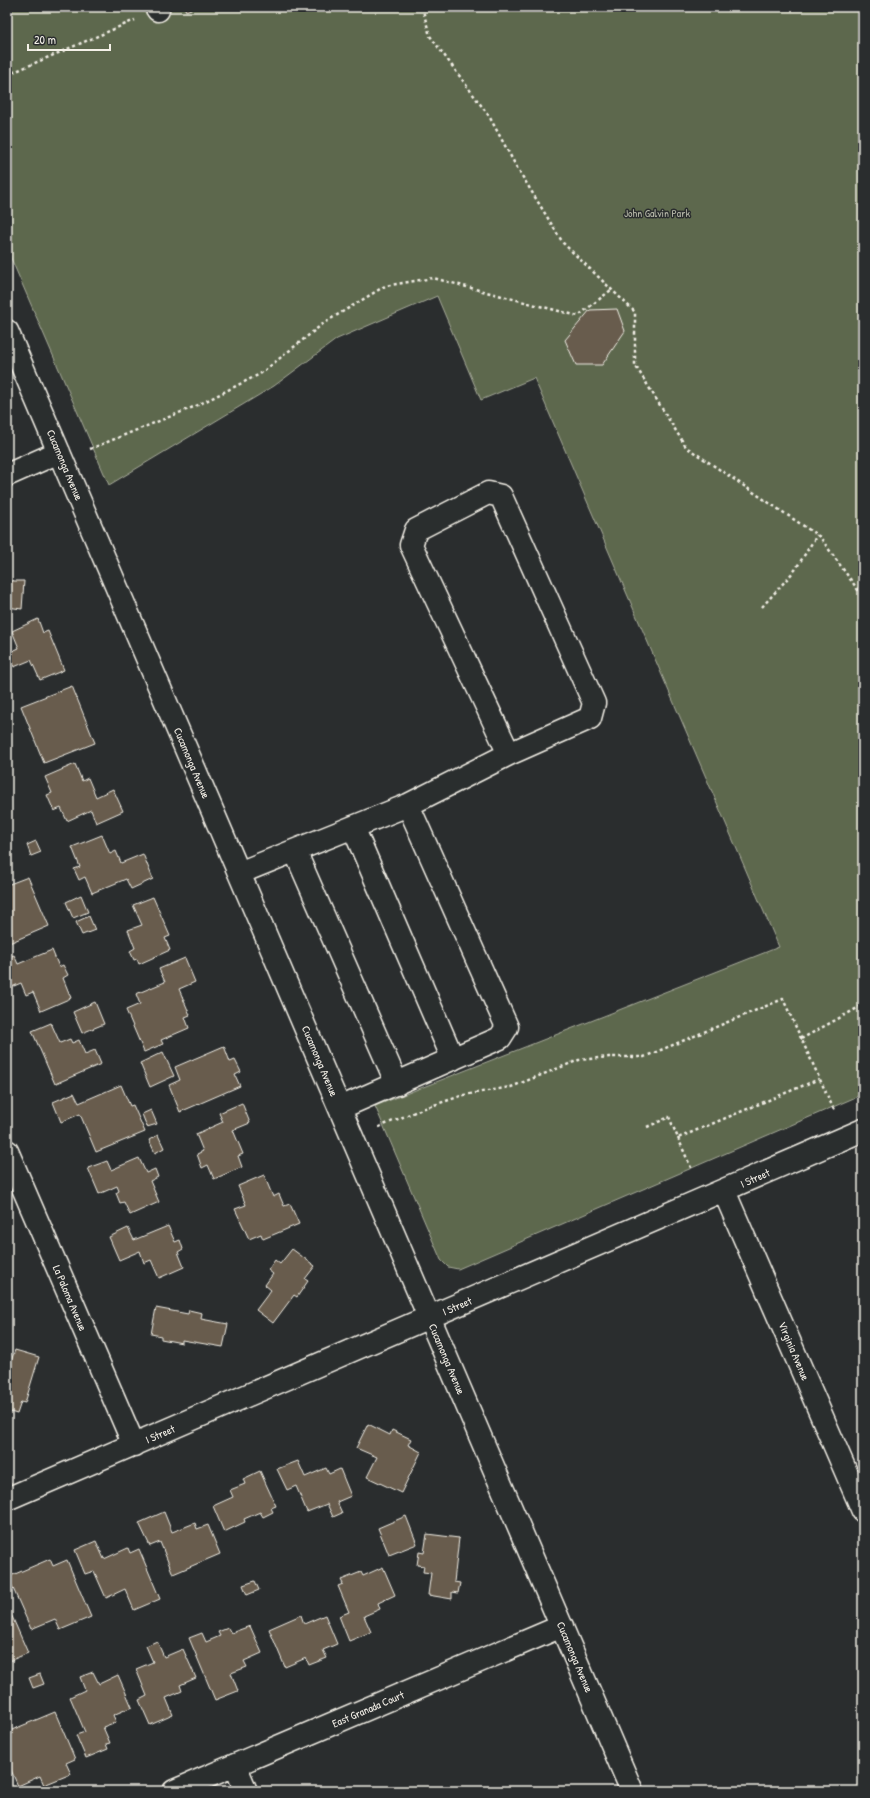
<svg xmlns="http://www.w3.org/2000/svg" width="870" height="1798" font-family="'Patrick Hand',sans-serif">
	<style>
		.green { fill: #5d674e; stroke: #a8ac9b }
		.building { fill: #675c4e; stroke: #f4f1e8 }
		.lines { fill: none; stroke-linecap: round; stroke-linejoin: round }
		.minor-casing { stroke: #f4f1e8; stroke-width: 25 }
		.path { stroke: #f4f1e8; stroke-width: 2.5; stroke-dasharray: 3 3; stroke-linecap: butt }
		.minor { stroke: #2a2d2e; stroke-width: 22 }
		.labels { text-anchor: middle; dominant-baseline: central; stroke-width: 3; stroke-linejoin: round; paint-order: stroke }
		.park-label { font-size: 11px; fill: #b8baaa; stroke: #2a2d2e }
		.street-label { font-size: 11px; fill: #f4f1e8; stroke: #2a2d2e }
	</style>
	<rect width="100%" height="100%" fill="#2a2d2e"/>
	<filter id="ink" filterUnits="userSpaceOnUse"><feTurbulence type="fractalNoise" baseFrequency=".025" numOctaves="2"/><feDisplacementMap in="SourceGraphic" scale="8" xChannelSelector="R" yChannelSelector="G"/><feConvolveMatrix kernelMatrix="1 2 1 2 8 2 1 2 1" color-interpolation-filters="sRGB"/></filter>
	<g filter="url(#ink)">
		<path class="green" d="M7,7H863V1094L458,1269L448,1267L441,1260L375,1106L779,947L534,378L481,400L437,296L337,339L274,386L109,485L7,249Z"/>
		<path class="building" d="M184,7H196L186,11Z
			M617,309L625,331L602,365H576L565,340L590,310Z
			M7,581H24L22,609L7,607Z
			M38,619L43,633L48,631L64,670L40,680L31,660L14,667L8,653L19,648L12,631Z
			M72,686L95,743L44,763L21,706Z
			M75,764L82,781L88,778L96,797L113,789L123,811L96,823L91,810L67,821L61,808L54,811L47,795L52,793L45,777Z
			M102,835L110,854L116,851L121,863L143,854L153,879L131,889L126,879L92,893L85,877L79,880L74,869L80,867L72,847Z
			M36,841L41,852L31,856L27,845Z
			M28,877L49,926L7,944V885Z
			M81,895L88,912L73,918L66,902Z
			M153,897L170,936L165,938L170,950L139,964L137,959L134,960L130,951L135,948L128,930L142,925L133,905Z
			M89,916L95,930L82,935L76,922Z
			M52,950L59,967L63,965L68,975L63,978L71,998L41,1011L33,992L26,995L21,983L7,989V958L14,955L18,964Z
			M185,958L195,982L179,989L190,1015L185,1017L189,1028L161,1040L163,1044L144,1052L126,1010L140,1004L136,994L165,982L159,969Z
			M95,1002L104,1024L82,1033L73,1012Z
			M51,1023L60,1043L70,1039L72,1043L79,1040L85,1054L95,1050L101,1064L55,1084L32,1031Z
			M224,1046L230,1062L235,1060L241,1072L235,1075L240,1086L180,1112L169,1085L180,1080L175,1067Z
			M163,1052L174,1076L150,1087L140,1063Z
			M121,1085L130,1106L133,1105L145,1132L96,1152L80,1114L61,1122L53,1102L74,1093L79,1103Z
			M242,1103L250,1123L233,1130L243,1154L238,1156L242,1167L214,1179L208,1165L202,1168L197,1154L203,1151L196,1134L223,1122L219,1113Z
			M151,1110L157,1124L147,1127L142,1114Z
			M158,1135L164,1148L155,1153L149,1140Z
			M139,1158L146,1173L155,1169L158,1177L150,1181L159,1202L130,1215L124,1202L120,1203L116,1193L119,1191L117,1186L99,1194L88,1168L107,1161L111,1170Z
			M264,1175L273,1197L279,1194L284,1206L290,1204L299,1224L263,1239L261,1234L249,1239L235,1209L246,1205L238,1186Z
			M168,1226L175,1242L180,1240L183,1249L178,1252L184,1267L159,1278L151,1260L144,1263L140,1251L119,1260L109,1237L128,1228L134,1240Z
			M292,1249L315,1266L305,1279L308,1281L297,1297L294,1295L273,1323L256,1310L271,1290L265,1285L273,1274L268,1270L275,1260L280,1264Z
			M156,1308L188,1314L189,1310L202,1313L201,1319L228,1324L223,1347L182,1340V1343L161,1339V1336L151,1334Z
			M15,1350L39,1357L25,1403L21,1402L17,1414L7,1411V1372Z
			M368,1424L390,1435L392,1430L411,1439L408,1445L421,1452L401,1493L367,1477L377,1457L356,1448Z
			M298,1461L305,1477L326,1468L329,1474L340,1469L351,1496L337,1502L342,1513L333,1517L327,1504L307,1512L296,1486L287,1490L277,1469Z
			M260,1471L276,1506L271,1508L273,1512L263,1517L260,1512L244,1519L245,1522L224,1532L213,1506L233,1497L230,1490L245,1484L243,1479Z
			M164,1512L172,1532L195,1523L197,1529L208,1525L220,1554L173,1574L160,1542L150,1546L139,1523Z
			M406,1516L417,1544L389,1555L378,1528Z
			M427,1534L459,1538L454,1582L460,1583L458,1593L452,1592V1599L428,1595L431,1573L423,1572L424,1566L417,1565L419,1552L424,1553Z
			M96,1541L104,1559L128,1548L130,1553L139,1549L160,1599L134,1610L125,1589L106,1598L94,1571L85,1574L75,1550Z
			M50,1559L53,1566L67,1560L91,1617L60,1630L55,1619L31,1629L8,1577Z
			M383,1567L395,1595L378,1603L380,1609L364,1616L371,1632L349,1641L339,1616L349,1612L338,1586L343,1584L341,1580L361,1572L363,1576Z
			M255,1581L259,1590L247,1595L243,1585Z
			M7,1605L28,1653L7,1662Z
			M301,1615L304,1624L325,1615L337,1644L323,1650L327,1658L309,1665L306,1658L285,1667L269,1629Z
			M250,1626L262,1653L244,1661L247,1667L231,1673L238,1691L215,1700L189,1638L202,1633L206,1642L220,1636L218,1632L228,1628L231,1633Z
			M157,1641L164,1657L183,1649L196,1678L180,1685L182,1691L166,1698L173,1715L150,1725L139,1700L147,1696L136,1669L153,1662L146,1646Z
			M93,1672L99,1684L118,1675L132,1707L113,1715L116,1722L103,1727L110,1743L106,1744L108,1749L86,1758L76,1735L85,1732L70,1697L85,1690L80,1677Z
			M40,1674L44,1684L33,1688L29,1678Z
			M55,1712L75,1759L66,1763L71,1774L44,1785L40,1776L18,1786L7,1761L10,1759L7,1751V1732Z"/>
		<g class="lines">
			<defs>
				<path id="minor" d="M156,7L158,10
					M7,331L632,1791
					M7,475L59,452
					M353,827L453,1059
					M295,851L397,1084
					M239,873L408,805L509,754L590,718L594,703L501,496L488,493L416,530L411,545L509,754
					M340,1108L500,1038L507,1027L408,805
					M7,1151L134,1445
					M724,1191L863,1511
					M7,1499L863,1130
					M235,1765L246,1791
					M174,1791L562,1626"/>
			</defs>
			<use href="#minor" class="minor-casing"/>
			<path class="path" d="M422,7L430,36L489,116L516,166L563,243L635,312V365L686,447L820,537L863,597
				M7,75L135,20
				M90,449L196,406L260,374L324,323L385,286L433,278L578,316L611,290
				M762,607L795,570L817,535
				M801,1039L863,1005
				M379,1127L422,1109L464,1095L511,1087L579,1060L609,1057H644L783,999L834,1110
				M647,1127L669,1117L678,1138L819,1079
				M678,1138L692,1170"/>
			<use href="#minor" class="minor"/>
		</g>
	</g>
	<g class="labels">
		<g class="park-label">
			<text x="657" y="213">John Galvin Park</text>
		</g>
		<g class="street-label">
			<text transform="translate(65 465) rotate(67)">Cucamonga Avenue</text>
			<text transform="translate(192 763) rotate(67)">Cucamonga Avenue</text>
			<text transform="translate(320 1061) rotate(67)">Cucamonga Avenue</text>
			<text transform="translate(755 1178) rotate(-24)">I Street</text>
			<text transform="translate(70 1298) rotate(67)">La Paloma Avenue</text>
			<text transform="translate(457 1306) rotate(-23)">I Street</text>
			<text transform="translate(794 1351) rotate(67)">Virginia Avenue</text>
			<text transform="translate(447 1359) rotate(67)">Cucamonga Avenue</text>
			<text transform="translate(160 1434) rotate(-23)">I Street</text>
			<text transform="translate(575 1657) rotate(67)">Cucamonga Avenue</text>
			<text transform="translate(368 1709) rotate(-23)">East Granada Court</text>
		</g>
	</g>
	<rect width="870" height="1798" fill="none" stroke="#2a2d2e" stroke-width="24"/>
	<rect x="12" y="12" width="846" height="1774" fill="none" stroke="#f4f1e8" stroke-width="1.5" filter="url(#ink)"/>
	<path d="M28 44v6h82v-6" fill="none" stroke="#f4f1e8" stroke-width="2"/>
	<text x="34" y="44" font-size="12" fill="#f4f1e8" stroke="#2a2d2e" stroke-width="3" paint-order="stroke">20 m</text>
</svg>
